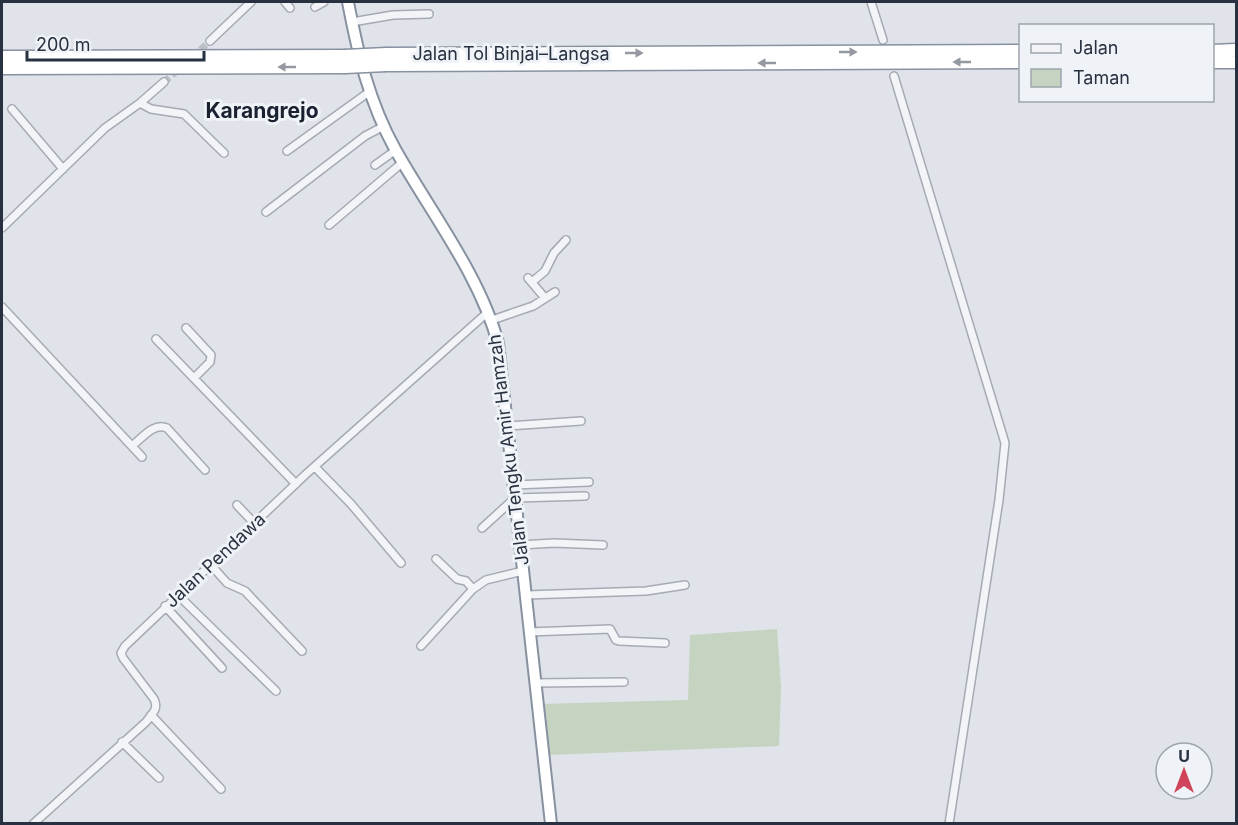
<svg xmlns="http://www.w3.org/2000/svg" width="1238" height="825" font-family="Inter,sans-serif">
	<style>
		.green { fill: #c5d3c1 }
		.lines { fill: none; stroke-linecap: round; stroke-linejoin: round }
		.minor-tunnel { stroke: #bbbfc7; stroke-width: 7; stroke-dasharray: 7 3.5; stroke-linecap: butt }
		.minor-casing { stroke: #a5aab3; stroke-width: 10 }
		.trunk-casing { stroke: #8791a0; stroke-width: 14 }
		.motorway-casing { stroke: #8791a0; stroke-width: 15 }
		.minor { stroke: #f2f4f7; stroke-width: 7 }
		.trunk { stroke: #fff; stroke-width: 10 }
		.motorway { stroke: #fff; stroke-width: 12 }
		.motorway-bridge-casing { stroke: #8791a0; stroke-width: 15; stroke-linecap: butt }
		.motorway-bridge { stroke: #fff; stroke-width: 12 }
		.oneway { fill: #9498a0 }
		.labels { text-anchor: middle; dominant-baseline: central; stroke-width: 6; stroke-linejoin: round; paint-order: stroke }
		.street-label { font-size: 18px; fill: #283140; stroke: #eff2f6 }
		.quarter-label { font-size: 21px; font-weight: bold; fill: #1a2231; stroke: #eff2f6 }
	</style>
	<rect width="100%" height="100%" fill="#e0e3e9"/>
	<path class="green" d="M777,629L781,687L779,746L548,755L542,704L688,700L690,635Z"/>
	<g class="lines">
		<path class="minor-tunnel" d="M193,57L210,41
			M164,82L180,68"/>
		<defs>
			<path id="minor" d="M285,2L290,8
				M871,2L883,40
				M315,7L324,2
				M352,22L393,15L429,14
				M210,41L251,2
				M894,76L1005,443L999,500L949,824
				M140,103L151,109L184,114L224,153
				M12,109L63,169
				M287,151L369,92
				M375,165L396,150
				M266,212L365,136L384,126
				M329,225L403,162
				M2,228L105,128L140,103L164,82
				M528,278L545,298
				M532,282L545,271L554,253L566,240
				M2,307L142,457
				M492,320L533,306L555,292
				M186,328L211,355L210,362L194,378
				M156,339L296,484
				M508,426L581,421
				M132,446C142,438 154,422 167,428L205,470
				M315,467L351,504L401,563
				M514,485L589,482
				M237,505L254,523
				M482,528L515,498L585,496
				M520,545L554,543L603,545
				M436,559L457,579L466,581L473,589
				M210,564L227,583L245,591L302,651
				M178,595L276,691
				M526,595L646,591L685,585
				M165,606L222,668
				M529,632L610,629L616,640L619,641L665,643
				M421,646L473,589L486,580L523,571
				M535,683L624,682
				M151,715L221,789
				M122,742L159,778
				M33,824L146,722C152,714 159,709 154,699L123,658L121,653L125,646L305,475L488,312"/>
			<path id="trunk" d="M348,2C358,54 369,102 395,149C429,210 480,275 498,343L551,824"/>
			<path id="motorway" d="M1212,51L1236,50
				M386,54L1020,51
				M2,57L345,56
				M1212,62H1236
				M386,65L1020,62
				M2,68L345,67"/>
		</defs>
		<use href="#minor" class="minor-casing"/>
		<use href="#trunk" class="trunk-casing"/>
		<use href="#motorway" class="motorway-casing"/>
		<use href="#minor" class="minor"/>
		<use href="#trunk" class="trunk"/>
		<use href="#motorway" class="motorway"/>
		<defs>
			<path id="motorway-bridge" d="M345,56L386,54
				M345,67L386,65"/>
		</defs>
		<use href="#motorway-bridge" class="motorway-bridge-casing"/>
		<use href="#motorway-bridge" class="motorway-bridge"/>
	</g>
	<defs><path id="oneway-solid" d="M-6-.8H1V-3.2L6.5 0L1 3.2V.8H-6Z" transform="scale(1.5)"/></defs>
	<g class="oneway">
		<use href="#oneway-solid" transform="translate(848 52)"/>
		<use href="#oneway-solid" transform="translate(634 53)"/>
		<use href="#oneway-solid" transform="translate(962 62) rotate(180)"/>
		<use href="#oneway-solid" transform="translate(767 63) rotate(180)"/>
		<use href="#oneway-solid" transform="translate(287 67) rotate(180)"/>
	</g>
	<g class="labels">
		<g class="street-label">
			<text x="511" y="53">Jalan Tol Binjai–Langsa</text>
			<text transform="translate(508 450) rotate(-97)">Jalan Tengku Amir Hamzah</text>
			<text transform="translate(215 560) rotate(-43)">Jalan Pendawa</text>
		</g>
		<g class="quarter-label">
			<text x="262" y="110">Karangrejo</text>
		</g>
	</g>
	<rect width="1238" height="825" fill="none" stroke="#283140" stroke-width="6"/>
	<rect x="1019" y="24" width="195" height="78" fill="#eff2f6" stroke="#9fa5ad" stroke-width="1.5"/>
	<rect x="1031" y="44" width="30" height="9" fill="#f2f4f7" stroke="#9fa5ad" stroke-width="1.5"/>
	<text x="1073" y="54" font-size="18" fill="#283140">Jalan</text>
	<rect x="1031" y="69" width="30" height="18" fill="#c5d3c1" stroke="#9fa5ad" stroke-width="1.5"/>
	<text x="1073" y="84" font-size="18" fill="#283140">Taman</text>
	<g transform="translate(1184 771)"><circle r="28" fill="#eff2f6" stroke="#9fa5ad" stroke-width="1.5"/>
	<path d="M0-4.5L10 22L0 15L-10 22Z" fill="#d04359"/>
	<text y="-9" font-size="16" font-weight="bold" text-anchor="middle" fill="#283140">U</text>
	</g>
	<path d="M27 51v9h177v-9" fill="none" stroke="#283140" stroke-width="3"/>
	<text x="36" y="51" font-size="18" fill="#283140" stroke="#eff2f6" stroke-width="4.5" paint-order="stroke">200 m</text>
</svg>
